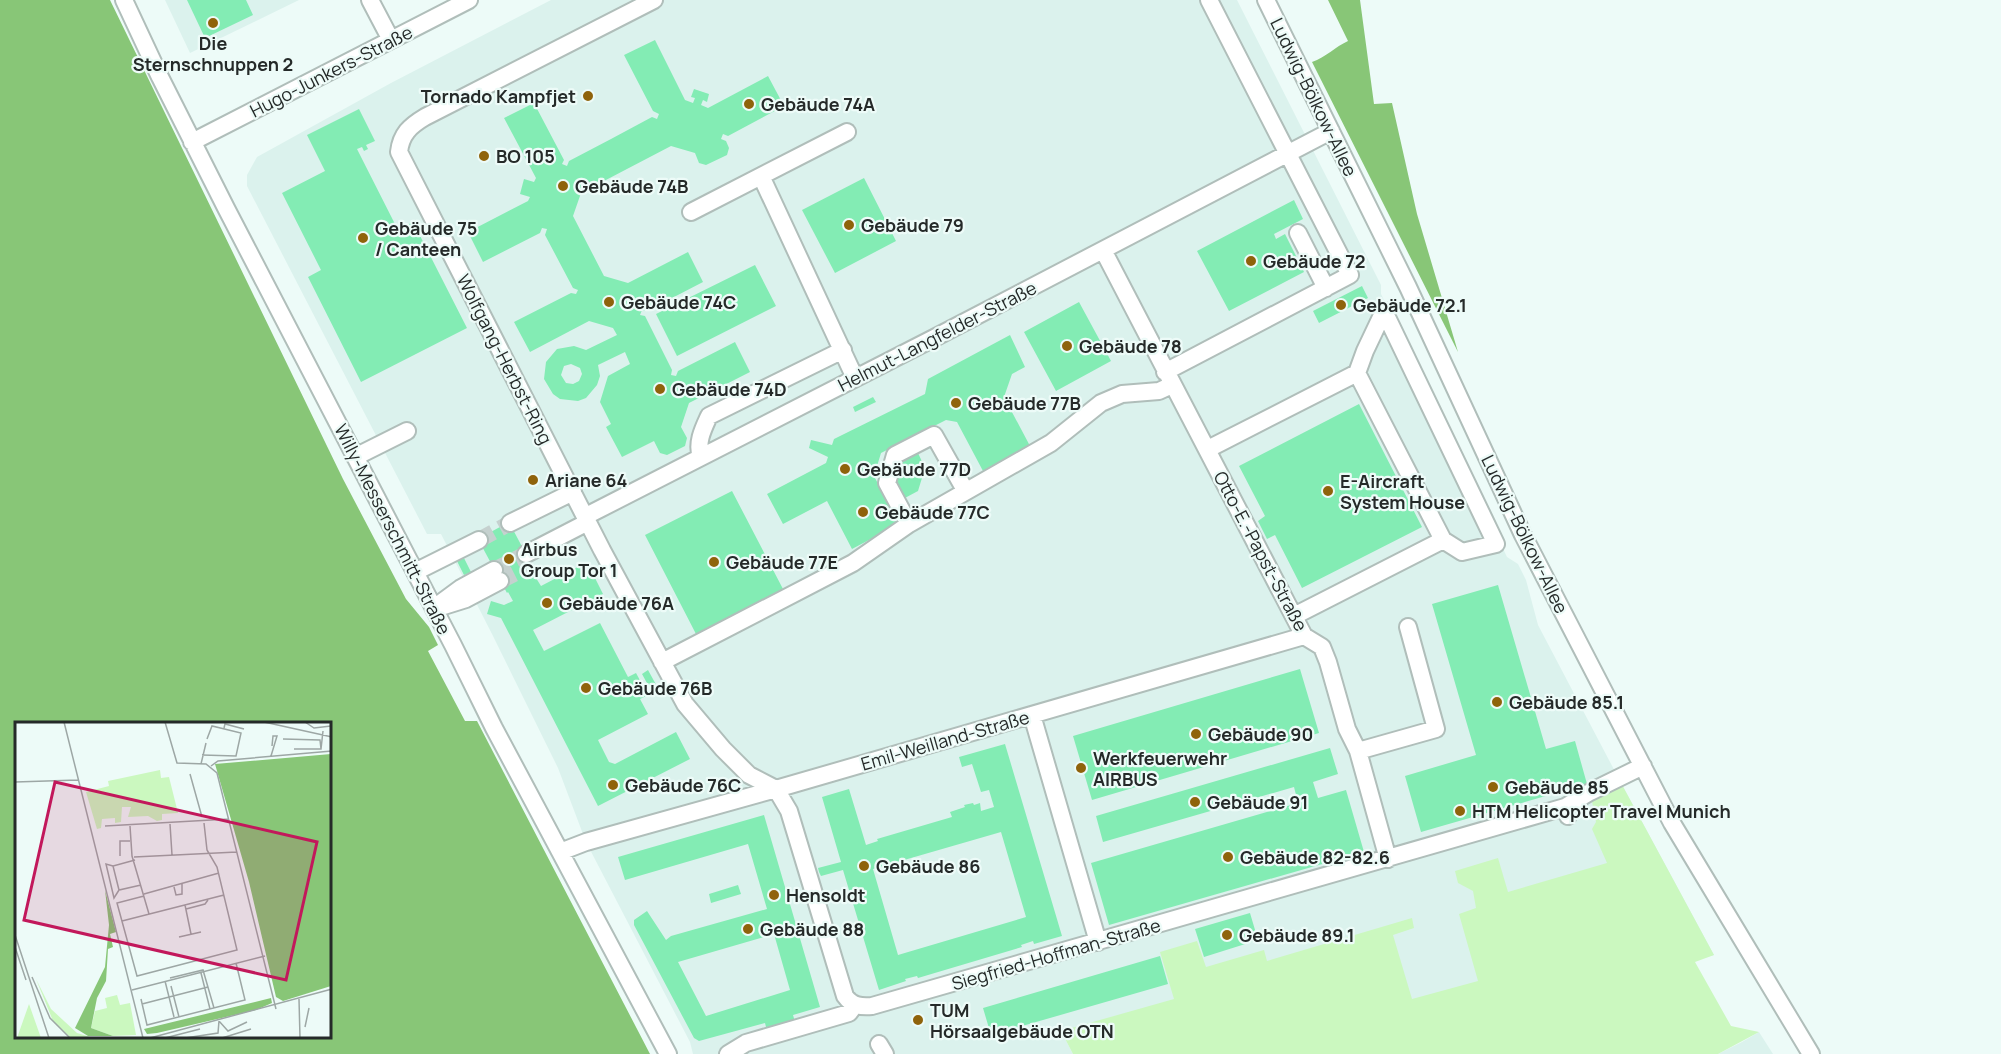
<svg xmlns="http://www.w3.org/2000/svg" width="2001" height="1054" font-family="Manrope,sans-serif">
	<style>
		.built { fill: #dbf2ed }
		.green { fill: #cbf8bf }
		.forest { fill: #88c677; fill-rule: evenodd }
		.building { fill: #83ecb4; fill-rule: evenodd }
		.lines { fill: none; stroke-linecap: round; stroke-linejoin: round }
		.minor-tunnel { stroke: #c5d1cf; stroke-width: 16; stroke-dasharray: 16 8; stroke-linecap: butt }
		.minor-casing { stroke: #b0beba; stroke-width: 20 }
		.minor { stroke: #fff; stroke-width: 16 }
		.poi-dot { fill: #8f630b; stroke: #edfbf8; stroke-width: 2 }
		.labels { text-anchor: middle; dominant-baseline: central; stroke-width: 4.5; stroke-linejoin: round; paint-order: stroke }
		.poi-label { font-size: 18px; font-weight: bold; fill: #252a29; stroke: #edfbf8; text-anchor: start }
		.street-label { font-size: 18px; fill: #252a29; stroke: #edfbf8 }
		.inset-road { fill: none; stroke: #9da7a5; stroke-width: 1.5 }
		.view { fill: #c2185b; fill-opacity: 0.15; stroke: #c2185b; stroke-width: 3 }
		.inset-edge { fill: none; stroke: #252a29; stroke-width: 3 }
	</style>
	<rect width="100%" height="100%" fill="#edfbf8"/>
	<path class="built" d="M165,0H299L190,53Z
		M551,0H1237L1381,285V294L1507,557L1518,564L1526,580L1538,625L1620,781L1714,955L1380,1054L1061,1031L1073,1054H693L690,1042L586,842L558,768L492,634L441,534H427L247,186V175L257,157L391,83Z
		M1759,1032L1773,1054H1718L1742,1042Z"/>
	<path class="green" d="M1620,781L1714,955L1695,962L1731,1026L1759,1032L1718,1054H1073L1061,1031L1174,999L1160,952L1197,941L1206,967L1264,950L1267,961L1412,918L1414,928L1393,935L1412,999L1478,981L1459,914L1476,908L1473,891L1458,883L1455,871L1498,858L1508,892L1607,863L1592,829L1596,822L1591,796Z"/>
	<path class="forest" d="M0,0H110L343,479L406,599L429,627L438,645L428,651L465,721H477L650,1054H0ZM16,724H330V1038H16Z
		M1328,0H1360L1374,104L1392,103L1417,214L1458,352L1312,62C1326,57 1335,47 1348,41Z"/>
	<path class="building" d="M187,0H246L253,15L205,38Z
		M655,40L685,100L693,103L695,98L691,97L694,89L709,94L707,102L703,100L701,105L708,108L768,76L784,106L728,136L723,134L721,139L726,141L729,148L727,155L706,165L699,163L695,153L671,146L581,193L573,216L604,276L628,283L688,252L703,282L647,311L642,310L640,315L645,316L672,370L671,375L676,376L678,371L735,342L750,372L689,403L681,427L687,438L685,446L667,455L660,453L654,441L622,457L606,427L611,424L600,402L608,376L630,364L625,352L598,365L600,376L597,385L586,398L578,401L560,399L553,394L544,379L546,362L557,349L574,346L586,350L617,335L613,328L589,321L530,352L514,322L571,293L576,294L578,290L573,288L545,235L547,229L542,228L540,233L483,262L468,232L528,201L530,197L520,194L524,179L534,182L536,178L504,118L534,103L564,160L562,164L567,166L569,161L611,139L652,117L657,119L659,114L653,111L624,55ZM571,364L580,368L582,374L579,381L573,384L566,383L561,375L564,366Z
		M359,109L375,141L366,145L368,149L364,151L362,147L357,149L359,153L398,230L413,222L467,328L361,382L308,277L321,270L282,193L325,171L307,135Z
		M864,178L896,241L835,273L802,210Z
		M1294,200L1303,219L1274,234L1276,239L1285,234L1304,272L1229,311L1197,251Z
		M755,265L776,306L677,356L656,314Z
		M1362,286L1368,298L1319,323L1313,311Z
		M1079,302L1111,361L1056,391L1024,332Z
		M1010,335L1025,367L1012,374L1004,397L1030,446L983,471L957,422L946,420L881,453L874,476L899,524L852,549L827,501L783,524L767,494L826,463L828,457L809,448L811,440L832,445L834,439L925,394L928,379Z
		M873,397L876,402L855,412L853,407Z
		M1359,404L1422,527L1302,588L1275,535L1267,539L1258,521L1265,516L1239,466Z
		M918,453L925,468L918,491L903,499L895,484L903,461Z
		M732,491L783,589L696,634L645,535Z
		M509,522L538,577L536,578L541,586L587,562L603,594L533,630L544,651L600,623L628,677L636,673L648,695L640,699L648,714L598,740L609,762L615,764L676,732L690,759L598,806L501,618L487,614L491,601L504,605L513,601L508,592L507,593L478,539Z
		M464,558L471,572L464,575L457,561Z
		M1498,585L1546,749L1575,741L1587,784L1421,832L1405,776L1476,755L1432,604Z
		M1300,669L1319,733L1092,800L1073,736Z
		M648,670L659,690L653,694L642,674Z
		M1005,744L1062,936L1034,944L1033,941L1021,945L1022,947L918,978L917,976L905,979L906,981L879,990L843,870L821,876L819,872L818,868L841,862L822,797L849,789L866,845L878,841L877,839L952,817L950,812L965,807L964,805L973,803L974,805L980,803L981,811L994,807L989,790L981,792L972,764L962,767L959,757ZM1001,832L1026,917L898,955L873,869Z
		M1330,748L1338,774L1313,782L1318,798L1346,790L1364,852L1109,925L1091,863L1298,803L1294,787L1103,842L1096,816Z
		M764,815L820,1007L793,1015L795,1022L767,1031L765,1023L699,1041L694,1038L634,925V920L647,911L666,940L671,936L767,909L748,844L625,880L618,857ZM774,934L790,990L706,1016L678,962Z
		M738,885L741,894L711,903L709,894Z
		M1250,913L1258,940L1204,957L1195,929Z
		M1160,956L1168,984L991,1035L983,1008Z"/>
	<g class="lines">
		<path class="minor-tunnel" d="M479,540L510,523
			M494,570L526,554
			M500,581L532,565"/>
		<defs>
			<path id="minor" d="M124,0L160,77L226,208L453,645L494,728L668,1054
				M370,0L391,40
				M654,0L425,117C410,126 401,134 399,152L602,550L685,704L723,749L749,775L776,789L789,811L845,996C852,1006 861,1007 872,1006L1565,807L1568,816
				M1266,0L1408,287L1523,535L1672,823L1811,1054
				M192,142L469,0
				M761,176L855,378
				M691,212L847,132
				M1298,233L1326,288
				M1103,250L1304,636L1322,647L1328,662L1347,729L1358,751L1388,859
				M1165,372L1350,275L1209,0
				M1357,373L1365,351L1384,311L1496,544L1462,552L1443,540
				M1208,449L1357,373L1443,540L1294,616
				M355,457L407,431
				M701,457C696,443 703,429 709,416L843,350
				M586,516L934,338L1331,131
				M510,523L573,492
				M909,524L887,483L895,455L934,435L965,490
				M526,554L588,522
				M415,572L479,540
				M442,602L461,588L494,570
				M434,609L466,599L500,581
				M662,662L853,563L909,524L1051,443L1101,403L1122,394L1159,391L1172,385
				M1032,715L1098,942
				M1358,751L1436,729L1408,627
				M1565,807L1590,792L1643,766
				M560,852L586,842L776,789L1304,636
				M879,1044L885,1054
				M728,1054L746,1043L849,1013L855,1005"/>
		</defs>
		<use href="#minor" class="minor-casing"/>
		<use href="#minor" class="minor"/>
	</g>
	<g class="poi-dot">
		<circle cx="213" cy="23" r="6"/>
		<circle cx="588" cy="96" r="6"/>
		<circle cx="749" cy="104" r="6"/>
		<circle cx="484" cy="156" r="6"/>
		<circle cx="563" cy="186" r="6"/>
		<circle cx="849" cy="225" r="6"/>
		<circle cx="363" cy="238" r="6"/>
		<circle cx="1251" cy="261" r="6"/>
		<circle cx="609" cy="302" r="6"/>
		<circle cx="1341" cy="305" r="6"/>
		<circle cx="1067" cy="346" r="6"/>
		<circle cx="660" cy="389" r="6"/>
		<circle cx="956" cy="403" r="6"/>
		<circle cx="845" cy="469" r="6"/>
		<circle cx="533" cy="480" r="6"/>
		<circle cx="1328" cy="491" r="6"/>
		<circle cx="863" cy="512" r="6"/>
		<circle cx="509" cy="559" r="6"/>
		<circle cx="714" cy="562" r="6"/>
		<circle cx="547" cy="603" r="6"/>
		<circle cx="586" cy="688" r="6"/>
		<circle cx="1497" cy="702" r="6"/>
		<circle cx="1196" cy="734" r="6"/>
		<circle cx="1081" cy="768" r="6"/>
		<circle cx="613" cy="785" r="6"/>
		<circle cx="1493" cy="787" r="6"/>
		<circle cx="1195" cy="802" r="6"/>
		<circle cx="1460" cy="811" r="6"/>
		<circle cx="1228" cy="857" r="6"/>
		<circle cx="864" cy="866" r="6"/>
		<circle cx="774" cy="895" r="6"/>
		<circle cx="748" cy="929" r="6"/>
		<circle cx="1227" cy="935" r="6"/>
		<circle cx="918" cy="1020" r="6"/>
	</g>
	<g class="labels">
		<g class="poi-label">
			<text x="213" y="43" text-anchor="middle">Die<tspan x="213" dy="21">Sternschnuppen 2</tspan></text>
			<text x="576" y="96" text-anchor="end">Tornado Kampfjet</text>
			<text x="761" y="104">Gebäude 74A</text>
			<text x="496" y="156">BO 105</text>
			<text x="575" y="186">Gebäude 74B</text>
			<text x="861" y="225">Gebäude 79</text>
			<text x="375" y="228">Gebäude 75<tspan x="375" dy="21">/ Canteen</tspan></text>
			<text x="1263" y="261">Gebäude 72</text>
			<text x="621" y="302">Gebäude 74C</text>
			<text x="1353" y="305">Gebäude 72.1</text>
			<text x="1079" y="346">Gebäude 78</text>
			<text x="672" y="389">Gebäude 74D</text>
			<text x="968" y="403">Gebäude 77B</text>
			<text x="857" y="469">Gebäude 77D</text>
			<text x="545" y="480">Ariane 64</text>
			<text x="1340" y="481">E-Aircraft<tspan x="1340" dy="21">System House</tspan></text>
			<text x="875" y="512">Gebäude 77C</text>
			<text x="521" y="549">Airbus<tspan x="521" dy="21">Group Tor 1</tspan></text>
			<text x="726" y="562">Gebäude 77E</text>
			<text x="559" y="603">Gebäude 76A</text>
			<text x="598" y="688">Gebäude 76B</text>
			<text x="1509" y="702">Gebäude 85.1</text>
			<text x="1208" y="734">Gebäude 90</text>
			<text x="1093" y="758">Werkfeuerwehr<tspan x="1093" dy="21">AIRBUS</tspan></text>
			<text x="625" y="785">Gebäude 76C</text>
			<text x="1505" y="787">Gebäude 85</text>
			<text x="1207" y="802">Gebäude 91</text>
			<text x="1472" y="811">HTM Helicopter Travel Munich</text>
			<text x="1240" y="857">Gebäude 82-82.6</text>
			<text x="876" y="866">Gebäude 86</text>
			<text x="786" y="895">Hensoldt</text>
			<text x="760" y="929">Gebäude 88</text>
			<text x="1239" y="935">Gebäude 89.1</text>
			<text x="930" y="1010">TUM<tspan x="930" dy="21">Hörsaalgebäude OTN</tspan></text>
		</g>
		<g class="street-label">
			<text transform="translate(331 71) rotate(-27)">Hugo-Junkers-Straße</text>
			<text transform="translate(1314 97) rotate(64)">Ludwig-Bölkow-Allee</text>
			<text transform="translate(937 336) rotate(-27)">Helmut-Langfelder-Straße</text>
			<text transform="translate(505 359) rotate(63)">Wolfgang-Herbst-Ring</text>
			<text transform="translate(393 529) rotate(63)">Willy-Messerschmitt-Straße</text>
			<text transform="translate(1525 534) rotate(64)">Ludwig-Bölkow-Allee</text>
			<text transform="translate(1261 551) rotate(62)">Otto-E.-Papst-Straße</text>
			<text transform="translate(945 740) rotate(-16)">Emil-Weilland-Straße</text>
			<text transform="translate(1056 954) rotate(-16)">Siegfried-Hoffman-Straße</text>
		</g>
	</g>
	<g transform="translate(15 722)">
		<rect width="316" height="316" fill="#edfbf8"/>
		<path d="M145,48L146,56L154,55L163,91L147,92V98L142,99L133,94L113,95L116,85H107L106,100L100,101V96L87,97L86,106L82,107L71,70L94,64L93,59ZM21,257L36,287L62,311L79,316H56L38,299ZM102,273L105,283L115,281L121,313L98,314L76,306L80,289L92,286L90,276ZM14,282L26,316H2Z" fill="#cbf8bf"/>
		<path d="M316,32V264L268,279L261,275L234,160L200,42ZM90,168L101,210L95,212L98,225L93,227L91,259L82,276L76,306L98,314H73L60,306L90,245L94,203ZM256,276L257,281L241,288L142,311L132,312L129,307Z" fill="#88c677"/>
		<path class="inset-road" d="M49,0L128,316M150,0L162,41L191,42L202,51L261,287M249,0L317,15M290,0L299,6L316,4M209,6L210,2L229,7M268,17L305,18L306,27M279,27H306L308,9M187,33L221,34L226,11L197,4L192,17M256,34L262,14H258L257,24M186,42L191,21M196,44L203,39L317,29M175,52L187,95M0,60L63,58M155,102L157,133M90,104L214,97M115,104L117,134L134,192M105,134V119H115M119,135L222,130M120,138L98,144L104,168L126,163M98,144L91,142L99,176L104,168M159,165L161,173L167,172V162M129,172L204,151M129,174L102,181L122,254L222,228L202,145L192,128L189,101M170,183L176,212M171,187L190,182L193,178M107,199L209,173M0,213L34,316M164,215L186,210M0,225L11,258M186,251L195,287M17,255L35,296L55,316M155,256L188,248L199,286M150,259L159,295M156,264L164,295M117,268L250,234M126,277L132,303L230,278L221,241M284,277L285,316M127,282L193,265M290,305L294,286M135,316L317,267M150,316L185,307M170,316L203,311L204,299L213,309L232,300M207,316L236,307"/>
		<path class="view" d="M40,60L302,120L271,258L9,198Z"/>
		<rect width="316" height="316" class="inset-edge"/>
	</g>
</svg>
